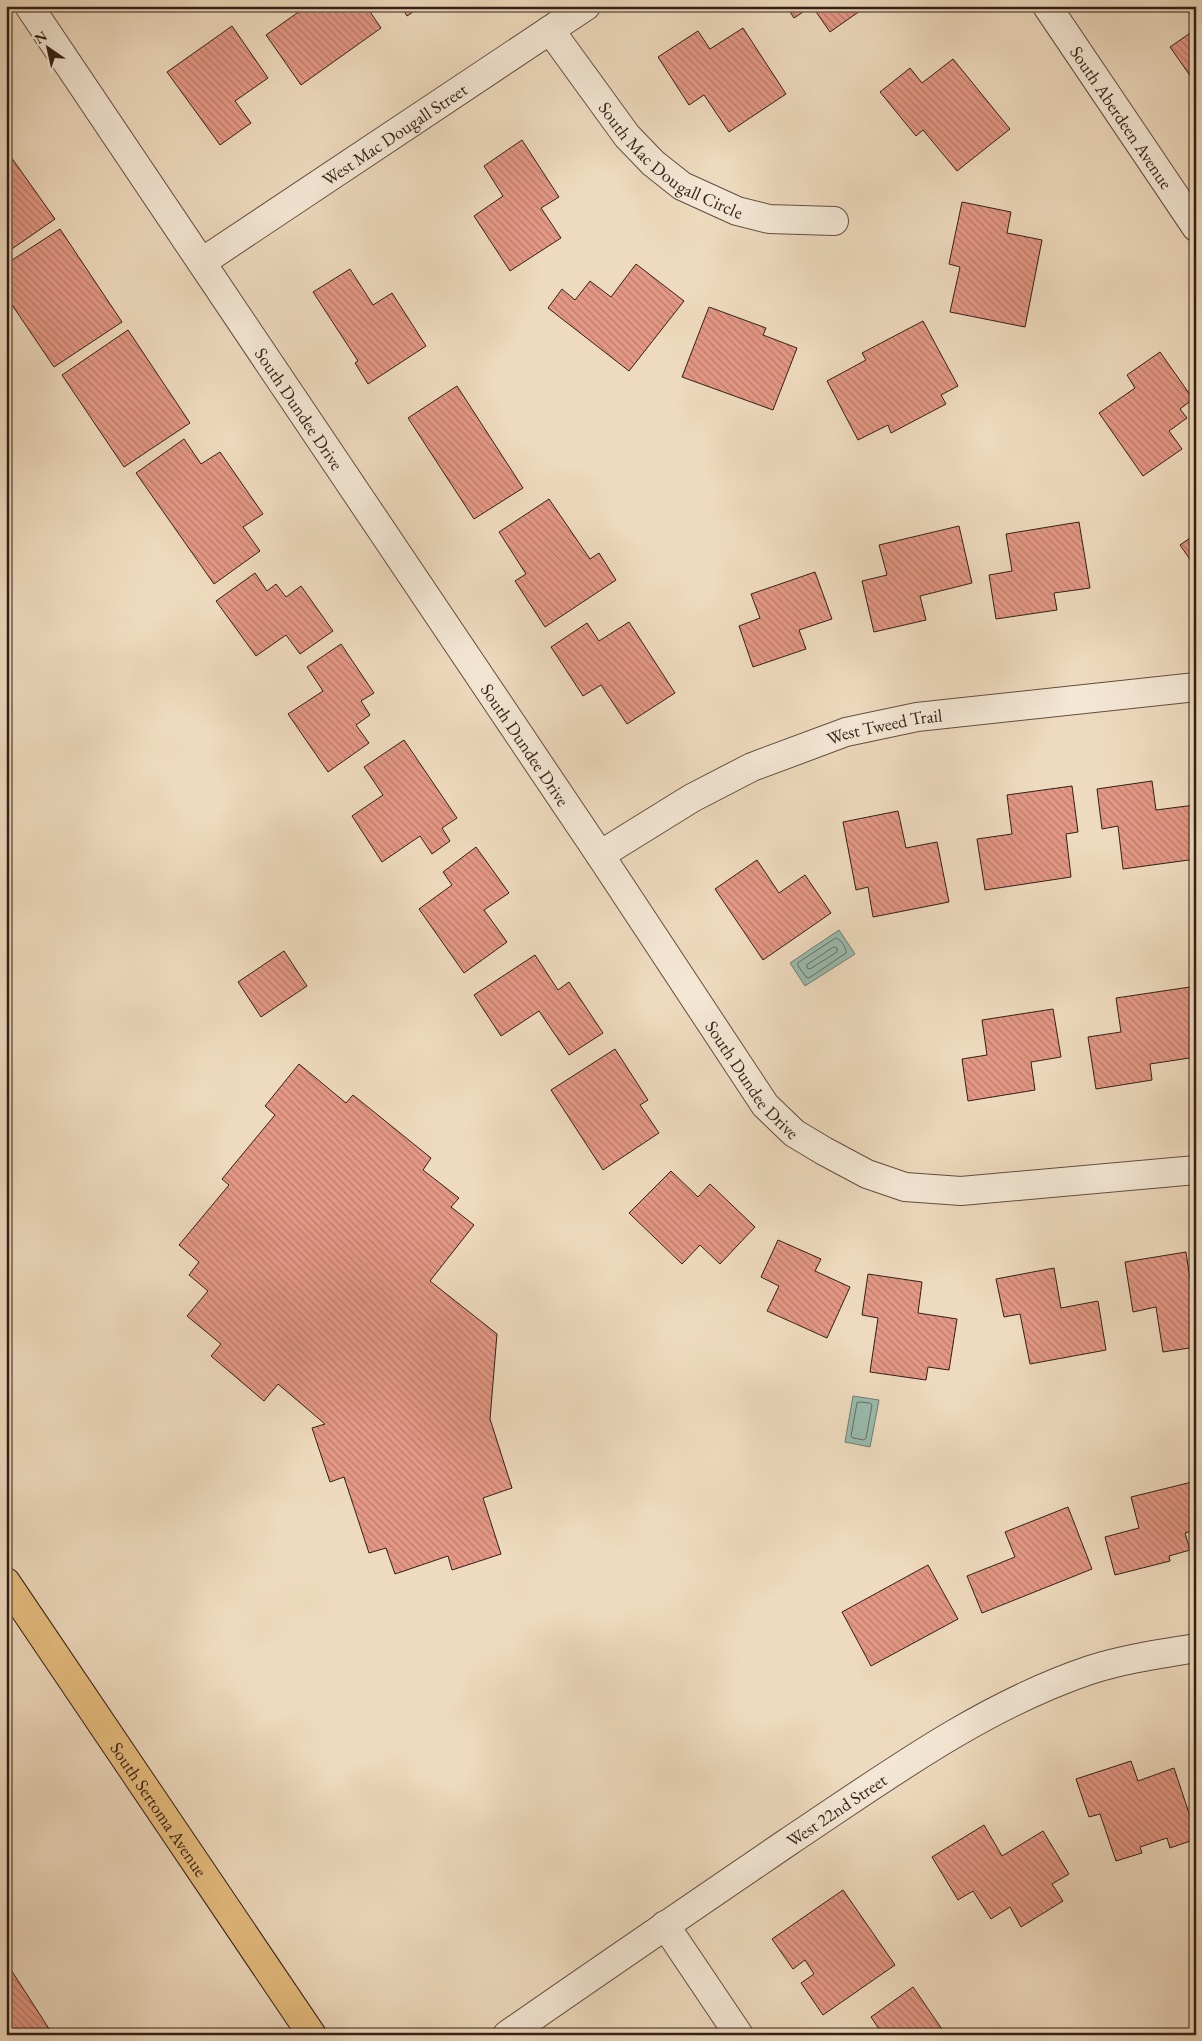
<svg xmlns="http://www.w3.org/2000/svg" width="1202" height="2041" font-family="'EB Garamond',serif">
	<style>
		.water { fill: #99bbae; stroke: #707d70 }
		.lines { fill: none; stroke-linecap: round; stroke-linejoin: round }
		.shore { stroke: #666d61; stroke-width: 1 }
		.building { fill: url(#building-back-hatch); stroke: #331f14 }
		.minor-casing { stroke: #624e3e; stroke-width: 30 }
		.major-casing { stroke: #331f14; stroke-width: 30 }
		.minor { stroke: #f4e7d5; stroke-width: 28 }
		.major { stroke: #e7bd7f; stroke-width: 28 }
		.labels { text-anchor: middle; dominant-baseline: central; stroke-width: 4.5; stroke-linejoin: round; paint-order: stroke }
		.street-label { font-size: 18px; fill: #331f14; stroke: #f4e7d5 }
	</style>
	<defs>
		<pattern id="building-back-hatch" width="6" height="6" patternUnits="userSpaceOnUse" patternTransform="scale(1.25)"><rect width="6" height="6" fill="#e49885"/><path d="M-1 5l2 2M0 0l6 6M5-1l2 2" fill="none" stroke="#b97b6c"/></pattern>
	</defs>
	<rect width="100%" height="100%" fill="#eedabe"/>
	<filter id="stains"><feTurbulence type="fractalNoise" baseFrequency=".004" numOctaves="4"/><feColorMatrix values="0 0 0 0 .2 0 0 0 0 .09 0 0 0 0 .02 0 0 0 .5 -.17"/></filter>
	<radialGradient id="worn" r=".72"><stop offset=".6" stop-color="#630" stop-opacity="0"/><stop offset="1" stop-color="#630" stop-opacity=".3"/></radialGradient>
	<path class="water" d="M839,930L855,954L805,986L790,963Z
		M853,1396L879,1400L870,1447L845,1442Z"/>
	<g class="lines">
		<path class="shore" d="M836,938C841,939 847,949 846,953L809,978L806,977L798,966V963Z
			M834,947L837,948V952L810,969L807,968V965Z
			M860,1402L870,1403L872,1405L866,1438L864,1440L853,1438L851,1436L857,1403Z"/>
	</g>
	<path class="building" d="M307,6H366L381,28L301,85L266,35Z
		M401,6H422L407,16Z
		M786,6H812L794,18Z
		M812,6H867L830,32Z
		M1184,6H1196V22Z
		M232,26L268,78L235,101L251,123L220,145L167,72Z
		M743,28L786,94L729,132L704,95L689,105L658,57L698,31L710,49Z
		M1196,29V84L1170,47Z
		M953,59L1010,129L957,171L923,130L916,136L880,92L910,68L922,83Z
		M522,140L559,197L541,208L561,238L510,271L474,216L503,196L484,166Z
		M6,150L55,219L6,253Z
		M962,202L1011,212L1007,233L1042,240L1025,327L950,312L960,267L949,264Z
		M60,229L122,322L54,367L6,296V264Z
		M636,264L684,301L629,371L548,308L562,289L575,300L590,281L611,297Z
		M350,269L373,305L392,293L426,346L368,384L355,363L358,361L313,292Z
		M709,307L766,328L763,335L797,348L773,410L682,377Z
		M923,321L958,386L941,395L946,404L891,433L888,425L858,440L827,381L866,360L862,353Z
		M128,330L190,423L124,467L62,375Z
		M1160,352L1193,399L1180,409L1187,418L1169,431L1182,449L1143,476L1099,413L1135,388L1127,375Z
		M457,386L523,488L474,519L408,418Z
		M184,439L201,464L220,452L263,514L243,527L260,551L214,584L136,473Z
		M549,499L590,559L599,553L616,580L545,627L515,581L526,574L499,532Z
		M1079,522L1090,588L1054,593L1057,610L996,619L989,575L1012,571L1006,534Z
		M959,526L972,583L920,596L926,620L874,632L862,581L887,575L879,545Z
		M1196,534V568L1180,545Z
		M815,572L832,619L799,630L806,649L753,667L739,626L760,618L751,594Z
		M255,573L267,591L276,584L286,597L301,586L333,631L300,654L286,635L256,656L216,601Z
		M629,622L675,693L627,724L601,685L583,696L551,647L587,623L599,641Z
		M341,644L374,693L361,701L370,715L356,725L369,743L328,772L288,714L323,691L307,667Z
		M404,740L457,818L442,828L450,841L432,854L420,836L382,862L352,816L383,795L364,767Z
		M1152,781L1156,810L1195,805L1196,859L1123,869L1118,826L1102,829L1097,789Z
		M1072,786L1078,832L1066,834L1071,877L985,890L977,839L1012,834L1007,795Z
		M898,811L906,848L937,842L949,902L873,917L868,887L856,890L843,822Z
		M476,847L509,893L484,910L507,942L464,973L419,909L452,885L443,872Z
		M757,860L779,893L805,875L831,913L763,960L715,889Z
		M284,951L307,986L261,1017L238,982Z
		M535,955L558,990L569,982L603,1033L569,1055L539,1011L501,1036L474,995Z
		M1190,987L1196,1028V1057L1150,1064L1152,1080L1096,1089L1088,1037L1121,1032L1116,998Z
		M1053,1009L1061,1057L1031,1062L1035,1090L968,1101L962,1059L987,1055L982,1020Z
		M615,1049L648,1100L640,1105L659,1133L603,1170L551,1090Z
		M299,1064L346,1103L353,1095L431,1158L423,1170L459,1198L451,1207L474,1225L430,1281L497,1334L490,1419L512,1488L483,1498L501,1554L452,1570L448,1556L395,1574L386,1548L369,1553L344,1477L330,1482L312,1428L325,1424L278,1384L264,1401L211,1356L221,1344L187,1316L208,1291L189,1275L199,1262L179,1245L229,1185L222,1179L275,1115L265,1106Z
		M671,1171L698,1197L710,1184L755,1227L720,1264L700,1245L682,1264L629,1213Z
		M778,1240L821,1259L815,1271L850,1287L827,1338L767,1311L779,1286L761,1277Z
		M1186,1252L1192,1292H1196V1347L1163,1352L1156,1307L1133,1312L1125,1262Z
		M1054,1268L1061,1308L1098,1301L1106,1350L1030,1364L1020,1314L1004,1317L996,1279Z
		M868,1274L922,1282L918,1313L957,1319L949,1370L928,1367L926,1380L870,1372L878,1318L862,1315Z
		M1196,1481V1530L1185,1533L1190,1550L1169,1556L1170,1561L1115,1575L1105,1537L1139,1528L1131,1497Z
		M1068,1507L1092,1569L982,1613L967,1576L1015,1557L1005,1532Z
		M928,1565L958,1619L871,1666L842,1612Z
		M1131,1761L1138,1781L1174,1768L1196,1834V1839L1170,1848L1167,1838L1140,1847L1142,1853L1116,1861L1100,1814L1089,1817L1076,1779Z
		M984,1825L1002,1856L1043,1831L1069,1874L1052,1884L1063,1901L1021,1927L1010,1907L991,1919L973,1891L958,1900L932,1857Z
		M843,1890L895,1965L823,2015L801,1983L814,1974L805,1960L793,1969L772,1939Z
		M6,1962L53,2035H6Z
		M913,1987L946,2035H871L879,2029L871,2017Z"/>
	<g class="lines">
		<defs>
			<g id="minor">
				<path id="s1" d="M29,6L600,855L765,1105L794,1133L824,1151L867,1174L905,1187L961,1191L1196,1170"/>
				<path id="s2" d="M1047,6L1196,227"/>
				<path id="s3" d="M550,30L627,136L653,163L682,186L737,211L769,219L834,221"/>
				<path id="s4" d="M202,262L586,6"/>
				<path id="s5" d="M600,855L692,798L752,767L846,732L917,717L1196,687"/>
				<path d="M665,1925L739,2035"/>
				<path id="s6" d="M507,2035C600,1970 694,1906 788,1842C883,1779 980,1707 1090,1670C1124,1659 1160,1654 1196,1648"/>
			</g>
			<g id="major">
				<path id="s7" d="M6,1582L312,2035"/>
			</g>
		</defs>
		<use href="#minor" class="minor-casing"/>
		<use href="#major" class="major-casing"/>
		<use href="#minor" class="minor"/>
		<use href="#major" class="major"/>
	</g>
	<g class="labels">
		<g class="street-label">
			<text stroke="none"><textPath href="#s2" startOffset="134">South Aberdeen Avenue</textPath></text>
			<text stroke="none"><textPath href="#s4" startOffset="231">West Mac Dougall Street</textPath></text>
			<text stroke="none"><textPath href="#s3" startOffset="181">South Mac Dougall Circle</textPath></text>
			<text stroke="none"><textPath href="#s1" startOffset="485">South Dundee Drive</textPath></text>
			<text stroke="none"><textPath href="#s5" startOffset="315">West Tweed Trail</textPath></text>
			<text stroke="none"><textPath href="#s1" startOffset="890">South Dundee Drive</textPath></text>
			<text stroke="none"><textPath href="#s1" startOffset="1295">South Dundee Drive</textPath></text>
			<text stroke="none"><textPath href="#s7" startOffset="274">South Sertoma Avenue</textPath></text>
			<text stroke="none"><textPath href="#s6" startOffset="399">West 22nd Street</textPath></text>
		</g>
	</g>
	<rect width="1202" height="2041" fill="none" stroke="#eedabe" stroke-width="25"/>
	<rect x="8" y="8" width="1187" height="2026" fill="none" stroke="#331f14" stroke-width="2.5"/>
	<rect x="12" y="12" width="1177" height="2016" fill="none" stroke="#331f14"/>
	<g transform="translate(48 48) rotate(326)" stroke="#f4e7d5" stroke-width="4" paint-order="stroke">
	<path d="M0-4L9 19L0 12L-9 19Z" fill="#331f14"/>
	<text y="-8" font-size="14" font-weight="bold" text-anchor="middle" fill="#331f14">N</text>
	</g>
	<rect width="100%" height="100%" filter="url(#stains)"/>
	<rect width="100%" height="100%" fill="url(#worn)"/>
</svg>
